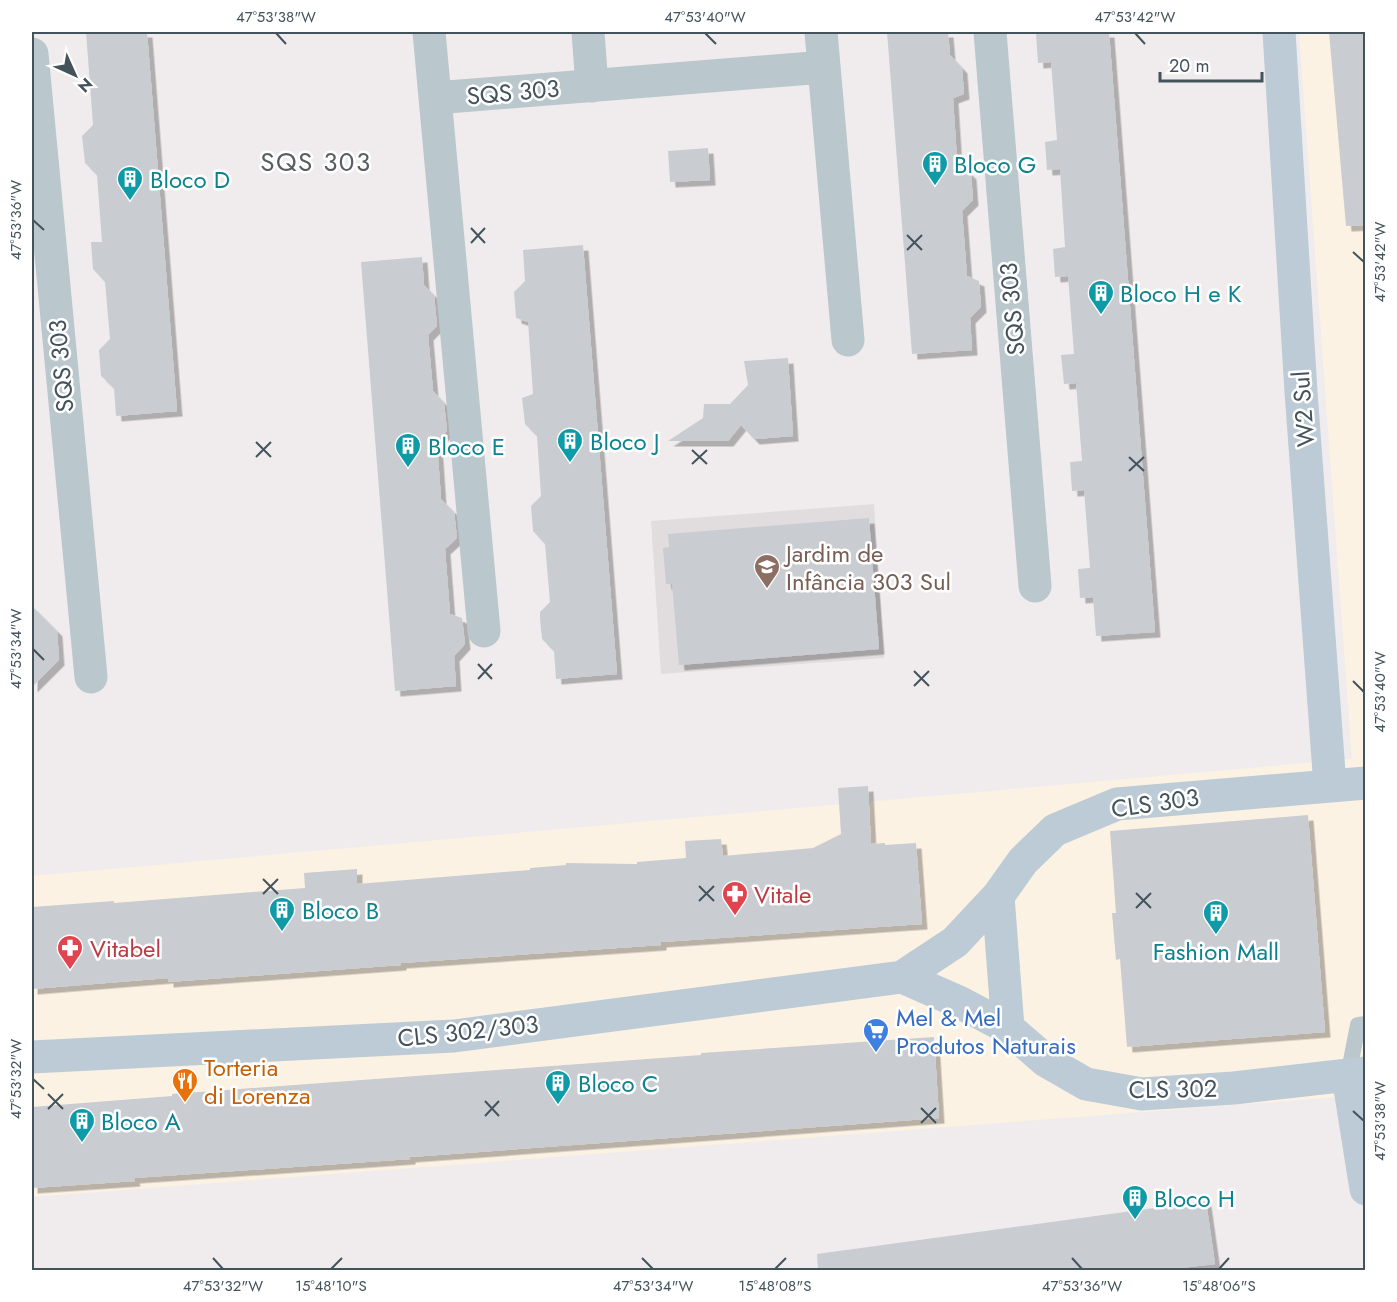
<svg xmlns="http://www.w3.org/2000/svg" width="1397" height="1302" font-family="Jost,sans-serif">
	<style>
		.commercial { fill: #fcf2e3 }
		.education { fill: #e1dddf }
		.building { fill: #c9cdd2; filter: url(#shadow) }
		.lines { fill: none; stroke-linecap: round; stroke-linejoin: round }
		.lane { stroke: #bac7cd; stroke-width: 16 }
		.street { stroke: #bac7cd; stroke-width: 33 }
		.secondary { stroke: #bccbd5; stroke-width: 33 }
		.ticks { fill: none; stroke: #44535b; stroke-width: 2 }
		.labels { text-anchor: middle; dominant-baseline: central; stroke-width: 5; stroke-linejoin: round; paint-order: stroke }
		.street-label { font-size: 24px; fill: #44535b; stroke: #fff }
		.culture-label { font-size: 24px; fill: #0d838f; stroke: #fff; text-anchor: start }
		.education-label { font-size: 24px; fill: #785e54; stroke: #fff; text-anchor: start }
		.health-label { font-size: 24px; fill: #be3a42; stroke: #fff; text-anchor: start }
		.shop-label { font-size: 24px; fill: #366cbe; stroke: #fff; text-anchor: start }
		.food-label { font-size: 24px; fill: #c56008; stroke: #fff; text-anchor: start }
		.neighbourhood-label { font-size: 26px; letter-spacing: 1.5px; fill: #595e62; stroke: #fff }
		.neatline { fill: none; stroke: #44535b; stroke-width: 2 }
		.ticks-label { font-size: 15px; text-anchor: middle; fill: #44535b }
	</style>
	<defs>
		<filter id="shadow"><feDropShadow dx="5.5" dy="5.5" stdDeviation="0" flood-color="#0004"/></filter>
	</defs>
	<rect width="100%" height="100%" fill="#f0eced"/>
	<path class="commercial" d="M1299,32H1365V1095L32,1197V876L1352,759Z"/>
	<path class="education" d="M874,504L884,658L661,674L651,521Z"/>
	<path class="building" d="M86,32H147L177,411L116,416L114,388L101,376L99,350L110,339L105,282L93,269L91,242H102L97,175L85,163L82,136L93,125Z
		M887,32H948L950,55L962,68L964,94L953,98L957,160L971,174L973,200L962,211L967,276L979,281L981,307L970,318L972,350L912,354Z
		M1062,32H1109L1155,632L1096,636L1093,597L1080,598L1078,569L1090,568L1084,490L1072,491L1070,462L1082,461L1076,383L1064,384L1061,355L1074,354L1068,276L1055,277L1053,249L1065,247L1060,169L1047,170L1045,142L1057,140L1051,62L1038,63L1036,34Z
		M1329,32H1365V225L1346,226Z
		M708,148L710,180L670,182L668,151Z
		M583,245L617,674L556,679L554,651L542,639L540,619V612L550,602L545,544L533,531L531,506L541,496L537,436L525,424L522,398L533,394L528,322L516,318L514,292L525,281L523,250Z
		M422,257L424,285L434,295L437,326L428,335L433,391L444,403L447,431L437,442L441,499L454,512L457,538L445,549L450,614L462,618L465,644L454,656L456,686L395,691L361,262Z
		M788,358L793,436L754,439L741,425L728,441H668L703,418L704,404H730L748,385L744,361Z
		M869,518L879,649L679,665L672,584H666L663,548L669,547L668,534Z
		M32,606L57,631L59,660L32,687Z
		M868,786L871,844L885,843V845L916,843L922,924L661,942V945L401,963V965L168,982V978L32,989V907L114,901V903L305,888L304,873L357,869V884L530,870V868L566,865V863L637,864V862L686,858L685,841L721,839L723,856L813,848L841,834L838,788Z
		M1308,815L1325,1032L1127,1047L1120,959L1116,960L1112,913H1116L1110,831Z
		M934,1037L939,1118L410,1157V1159L134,1178L135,1181L32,1188V1107L172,1096V1094L701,1055V1053Z
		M1206,1201L1215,1264L1164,1270H818L817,1254Z"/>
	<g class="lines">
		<path class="lane" d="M1348,1076L1358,1025L1366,1024"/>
		<path class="street" d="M429,32L484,631
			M588,32L592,86
			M821,32L848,340
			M990,32L1035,586
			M32,54L91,677
			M435,98L824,67"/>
		<path class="secondary" d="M1279,32L1301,392L1330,786
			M998,896L1008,1028
			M902,977L959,1002L1008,1028L1046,1061L1086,1084L1142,1094L1234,1088L1366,1073
			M32,1057L454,1036L902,977L955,942L998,896L1023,861L1055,830L1117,804L1366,783
			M1348,1076L1366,1189"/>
	</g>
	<path class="ticks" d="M276,33L286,44M705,33L716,44M1135,33L1145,44M33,220L44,230M471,228L485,243M907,235L922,250M471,243L485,228M907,250L922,235M1353,252L1364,262M256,442L271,457M692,450L707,464M256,457L271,442M1129,457L1144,471M692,464L707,450M1129,471L1144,457M33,649L44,660M478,664L492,679M914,671L929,686M478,679L492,664M1353,681L1364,692M914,686L929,671M263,879L278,894M699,886L714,901M1136,893L1151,908M263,894L278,879M699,901L714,886M1136,908L1151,893M33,1079L44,1089M48,1094L63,1109M485,1101L499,1116M921,1108L936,1123M48,1109L63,1094M1353,1111L1364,1121M485,1116L499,1101M921,1123L936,1108M213,1258L223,1269M642,1258L653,1269M1072,1258L1082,1269M331,1269L342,1258M775,1269L786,1258M1219,1269L1229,1258"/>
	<defs>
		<symbol id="building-pin" viewBox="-11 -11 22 30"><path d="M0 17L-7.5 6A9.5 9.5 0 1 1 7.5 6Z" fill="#0f9aa8" stroke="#fff"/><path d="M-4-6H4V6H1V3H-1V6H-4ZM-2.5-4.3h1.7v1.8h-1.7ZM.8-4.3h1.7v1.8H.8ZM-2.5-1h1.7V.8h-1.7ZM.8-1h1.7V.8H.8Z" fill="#fff"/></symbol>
		<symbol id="school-pin" viewBox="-11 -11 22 30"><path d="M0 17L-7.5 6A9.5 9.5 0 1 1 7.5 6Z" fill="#8d6e63" stroke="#fff"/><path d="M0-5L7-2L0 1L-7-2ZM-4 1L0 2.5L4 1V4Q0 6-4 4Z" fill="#fff"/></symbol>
		<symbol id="pharmacy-pin" viewBox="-11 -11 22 30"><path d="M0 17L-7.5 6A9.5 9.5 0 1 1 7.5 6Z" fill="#e0444e" stroke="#fff"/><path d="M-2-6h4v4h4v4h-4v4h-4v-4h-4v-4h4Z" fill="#fff"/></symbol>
		<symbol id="supermarket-pin" viewBox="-11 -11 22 30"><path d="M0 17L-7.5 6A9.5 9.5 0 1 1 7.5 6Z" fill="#3f7fe0" stroke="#fff"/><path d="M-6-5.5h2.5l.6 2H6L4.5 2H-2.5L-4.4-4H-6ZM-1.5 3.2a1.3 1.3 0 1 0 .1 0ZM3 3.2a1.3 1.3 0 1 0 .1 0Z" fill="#fff"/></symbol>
		<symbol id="restaurant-pin" viewBox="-11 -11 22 30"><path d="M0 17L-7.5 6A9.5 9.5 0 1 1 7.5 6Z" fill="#e8710a" stroke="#fff"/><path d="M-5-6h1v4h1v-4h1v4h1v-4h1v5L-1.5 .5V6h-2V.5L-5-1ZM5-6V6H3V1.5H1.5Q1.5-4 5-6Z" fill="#fff"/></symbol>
	</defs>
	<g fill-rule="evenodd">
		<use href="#building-pin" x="920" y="149" width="30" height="40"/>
		<use href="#building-pin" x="115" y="164" width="30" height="40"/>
		<use href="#building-pin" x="1086" y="278" width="30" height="40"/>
		<use href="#building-pin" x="555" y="426" width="30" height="40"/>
		<use href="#building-pin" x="393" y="431" width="30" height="40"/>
		<use href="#school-pin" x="752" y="552" width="30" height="40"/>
		<use href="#pharmacy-pin" x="720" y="879" width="30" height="40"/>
		<use href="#building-pin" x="267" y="895" width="30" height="40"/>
		<use href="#building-pin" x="1201" y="898" width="30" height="40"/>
		<use href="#pharmacy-pin" x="55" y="933" width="30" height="40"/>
		<use href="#supermarket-pin" x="861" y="1016" width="30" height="40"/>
		<use href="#restaurant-pin" x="170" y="1066" width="30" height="40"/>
		<use href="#building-pin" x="543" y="1068" width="30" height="40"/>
		<use href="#building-pin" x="67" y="1106" width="30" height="40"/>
		<use href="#building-pin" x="1120" y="1183" width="30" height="40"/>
	</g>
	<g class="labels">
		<g class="street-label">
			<text transform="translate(513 92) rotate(-5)">SQS 303</text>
			<text transform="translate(1012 309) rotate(-95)">SQS 303</text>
			<text transform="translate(61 366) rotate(-95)">SQS 303</text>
			<text transform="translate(1303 409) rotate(-94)">W2 Sul</text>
			<text transform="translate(1155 803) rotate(-8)">CLS 303</text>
			<text transform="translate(468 1031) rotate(-6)">CLS 302/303</text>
			<text transform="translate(1173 1089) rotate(-1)">CLS 302</text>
		</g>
		<g class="culture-label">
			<text x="954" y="164">Bloco G</text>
			<text x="150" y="179">Bloco D</text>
			<text x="1120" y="293">Bloco H e K</text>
			<text x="590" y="441">Bloco J</text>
			<text x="428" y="446">Bloco E</text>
			<text x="302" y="910">Bloco B</text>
			<text x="1216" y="951" text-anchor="middle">Fashion Mall</text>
			<text x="578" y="1083">Bloco C</text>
			<text x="101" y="1121">Bloco A</text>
			<text x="1154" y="1198">Bloco H</text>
		</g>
		<g class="education-label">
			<text x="786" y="553">Jardim de<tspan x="786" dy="28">Infância 303 Sul</tspan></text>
		</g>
		<g class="health-label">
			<text x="754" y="894">Vitale</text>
			<text x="90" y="948">Vitabel</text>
		</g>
		<g class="shop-label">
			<text x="896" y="1017">Mel &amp; Mel<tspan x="896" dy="28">Produtos Naturais</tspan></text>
		</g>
		<g class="food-label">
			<text x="204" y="1067">Torteria<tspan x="204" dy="28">di Lorenza</tspan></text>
		</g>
		<g class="neighbourhood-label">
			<text x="316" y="162">SQS 303</text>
		</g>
	</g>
	<rect width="1397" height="1302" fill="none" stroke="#ffffff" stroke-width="66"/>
	<g transform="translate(75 75) rotate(135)" stroke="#ffffff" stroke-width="4.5" paint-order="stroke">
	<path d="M0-4.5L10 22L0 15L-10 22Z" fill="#44535b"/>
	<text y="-9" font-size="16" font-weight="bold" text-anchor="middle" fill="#44535b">N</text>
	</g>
	<path d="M1160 72v9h102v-9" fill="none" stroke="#44535b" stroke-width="3"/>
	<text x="1169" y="72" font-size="18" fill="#44535b" stroke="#ffffff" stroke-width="4.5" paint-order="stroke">20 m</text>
	<rect x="33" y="33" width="1331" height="1236" class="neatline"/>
	<g class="ticks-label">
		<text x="276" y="22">47°53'38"W</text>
		<text x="705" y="22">47°53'40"W</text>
		<text x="1135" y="22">47°53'42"W</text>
		<text transform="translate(16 220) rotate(-90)" y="5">47°53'36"W</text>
		<text transform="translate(1380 262) rotate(-90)" y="5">47°53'42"W</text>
		<text transform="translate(16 649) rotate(-90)" y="5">47°53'34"W</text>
		<text transform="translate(1380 692) rotate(-90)" y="5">47°53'40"W</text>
		<text transform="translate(16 1079) rotate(-90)" y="5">47°53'32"W</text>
		<text transform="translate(1380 1121) rotate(-90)" y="5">47°53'38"W</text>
		<text x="223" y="1291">47°53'32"W</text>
		<text x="331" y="1291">15°48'10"S</text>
		<text x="653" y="1291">47°53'34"W</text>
		<text x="775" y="1291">15°48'08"S</text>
		<text x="1082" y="1291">47°53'36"W</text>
		<text x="1219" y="1291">15°48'06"S</text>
	</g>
</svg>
